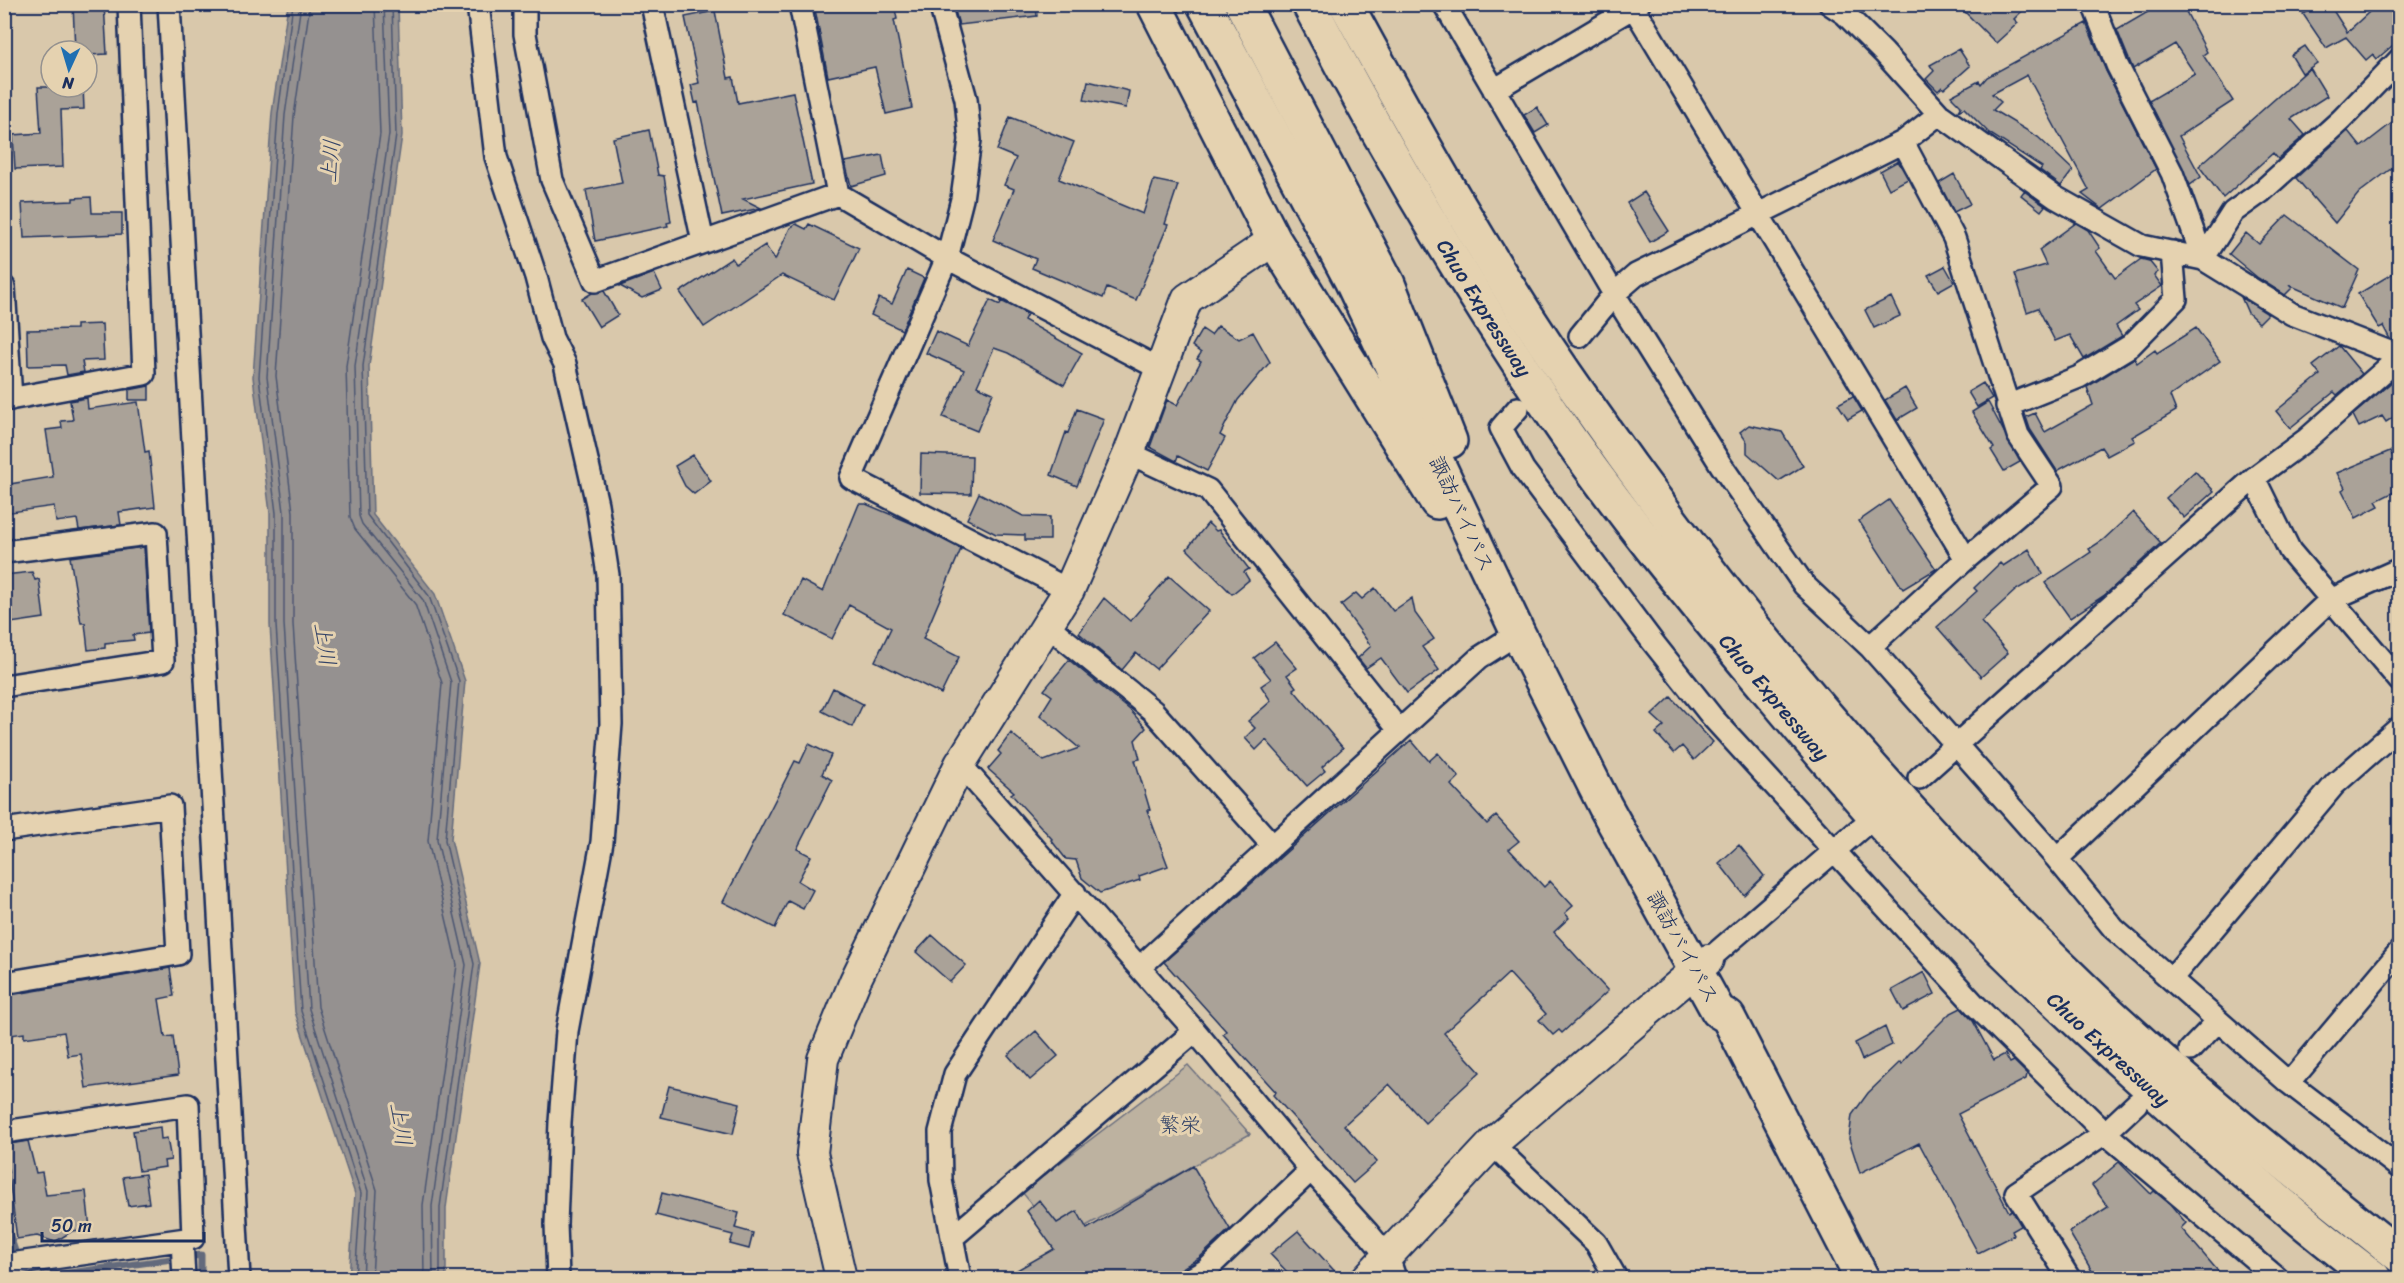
<svg xmlns="http://www.w3.org/2000/svg" width="2404" height="1283" font-family="Sriracha,'Klee One',sans-serif">
	<style>
		.green { fill: #bdb2a0; stroke: #6c707f; stroke-width: 1.5 }
		.water { fill: #959190; stroke: #646a7c; stroke-width: 1.5 }
		.lines { fill: none; stroke-linecap: round; stroke-linejoin: round }
		.shore { stroke: #4c5672; stroke-width: 1.5 }
		.stream { stroke: #646a7c; stroke-width: 7 }
		.building { fill: #aaa298; stroke: #1b2f5e; stroke-width: 1.5 }
		.street-casing { stroke: #1b2f5e; stroke-width: 26 }
		.secondary-casing { stroke: #1b2f5e; stroke-width: 34 }
		.highway-casing { stroke: #1b2f5e; stroke-width: 38 }
		.street { stroke: #e5d2b0; stroke-width: 21 }
		.secondary { stroke: #e5d2b0; stroke-width: 30 }
		.highway { stroke: #e5d2b0; stroke-width: 33 }
		.labels { text-anchor: middle; dominant-baseline: central; stroke-width: 6; stroke-linejoin: round; paint-order: stroke }
		.street-label { font-size: 21px; fill: #1b2f5e; stroke: #e5d2b0 }
		.park-label { font-size: 21px; fill: #334368; stroke: #e5d2b0 }
		.water-label { font-size: 22px; font-style: italic; fill: #334368; stroke: #e5d2b0 }
	</style>
	<rect width="100%" height="100%" fill="#d9c8ab"/>
	<filter id="ink" filterUnits="userSpaceOnUse"><feTurbulence type="fractalNoise" baseFrequency=".0167" numOctaves="2"/><feDisplacementMap in="SourceGraphic" scale="12" xChannelSelector="R" yChannelSelector="G"/><feConvolveMatrix kernelMatrix="1 2 1 2 8 2 1 2 1" color-interpolation-filters="sRGB"/></filter>
	<g filter="url(#ink)">
		<path class="green" d="M1188,1065L1250,1134L1061,1240L1022,1192Z"/>
		<path class="water" d="M288,5H398L402,135L369,366L373,515L435,594L465,681L451,839L480,964L446,1208V1278H349L355,1194L295,1012L270,625V513L253,377L272,113Z"/>
		<g class="lines">
			<path class="shore" d="M293,4L278,114L259,377L276,513V625L301,1011L361,1193L355,1278
				M301,4L285,115L267,377L284,512V624L309,1009L368,1191L363,1278
				M310,4L294,116L276,376L293,512V624L318,1007L377,1190L372,1278
				M375,4L380,134L346,366L350,517L355,529L415,604L442,683L428,841L457,965L423,1205L424,1278
				M384,4L389,134L355,366L359,516L362,524L423,600L451,682L437,840L466,965L432,1206L433,1278
				M392,4L396,135L363,366L367,515L429,596L459,681L445,840L474,964L440,1207V1278"/>
			<path class="stream" d="M4,1218L24,1278
				M34,1278L201,1255V1278"/>
		</g>
		<path class="building" d="M73,4H104L107,54L89,55L87,51H75Z
			M814,4H894L897,19L894,20L912,108L886,114L875,67L828,77Z
			M953,4H1036L1037,16L959,25Z
			M1957,4H2029L2014,19L2018,23L1996,43Z
			M2144,4H2182L2207,52L2203,55L2233,101L2179,136L2201,177L2190,185L2149,101L2195,74L2175,44L2133,69L2117,30L2148,12Z
			M2301,4H2329L2347,32L2378,4H2400V39L2377,59L2373,54L2366,60L2346,37L2326,48L2303,14L2306,12Z
			M715,11L728,78L733,77L738,103L793,92L812,184L743,199L761,208L722,216L698,102L695,103L691,85L699,83L685,17Z
			M2086,23L2106,71L2156,169L2102,209L2082,194L2089,190L2027,75L1992,94L2001,102L1993,110L2038,137L2073,170L2061,186L2040,170L2042,167L1989,133L1964,108L1958,111L1961,106L1951,96L1979,81L1981,84L1987,77Z
			M2305,46L2317,63L2302,73L2291,55Z
			M1959,49L1970,66L1944,89L1942,87L1938,91L1926,79L1934,71L1930,65Z
			M2310,68L2327,96L2291,119L2305,135L2278,159L2273,153L2223,198L2199,166Z
			M1088,81L1129,91L1126,108L1084,100Z
			M38,87H83L84,109L61,110L63,167L15,169L13,135L41,133Z
			M1537,107L1548,125L1535,133L1524,115Z
			M1010,117L1074,142L1059,179L1143,214L1154,180L1178,185L1165,224L1168,225L1136,300L1107,288L1103,298L1032,268L1036,259L993,240L1014,189L1004,185L1016,158L997,150Z
			M2392,123L2400,133V162L2359,193L2335,223L2296,178L2348,131L2361,147Z
			M649,130L658,175L664,176L671,222L667,223L668,226L595,241L586,190L622,183L613,138Z
			M882,155L886,176L851,186L845,162Z
			M1898,161L1908,179L1889,189L1880,171Z
			M1954,174L1970,204L1954,212L1939,183Z
			M2024,191L2045,206L2041,211L2021,195Z
			M1644,192L1669,231L1650,242L1627,203Z
			M91,197L92,213H122V234L24,238L22,203L73,201V198Z
			M2287,215L2359,270L2342,308L2289,285L2292,288L2285,295L2258,278L2229,254L2246,233L2259,244Z
			M2076,223L2088,230L2100,248L2096,251L2115,278L2141,259L2149,261L2158,272L2154,275L2162,286L2134,305L2138,310L2116,326L2122,336L2084,359L2070,335L2055,341L2038,308L2027,312L2015,274L2046,265L2039,250Z
			M796,224L806,229L809,224L859,248L834,300L782,275L704,327L680,292L732,258L736,264L765,245L775,260L790,228Z
			M1945,266L1954,282L1938,291L1928,275Z
			M2400,269V342L2390,339L2383,326L2379,328L2358,294Z
			M907,270L924,278L902,330L871,315L879,298L892,304Z
			M654,273L662,290L642,298L620,286Z
			M604,291L618,315L599,327L582,299L592,293Z
			M1891,297L1900,316L1874,328L1865,310Z
			M2241,297L2268,314L2259,323L2248,313Z
			M990,300L1000,305L1001,301L1027,314L1024,320L1082,353L1064,385L1008,353L994,348L977,386L993,393L977,431L943,417L964,370L926,353L936,331L968,346Z
			M102,324L104,360L82,361L84,372L67,375L65,365L28,366L27,330L76,329V325Z
			M1218,326L1239,339L1253,332L1270,362L1238,400L1220,435L1225,438L1207,471L1178,456L1176,461L1150,447L1167,400L1177,405L1201,361L1197,359L1201,353L1192,346L1202,329L1211,335Z
			M2196,328L2220,361L2170,396L2176,411L2132,437L2135,441L2107,456L2101,447L2057,471L2030,429L2026,417L2035,413L2045,432L2093,405L2087,387L2134,358L2137,363L2155,350L2157,353Z
			M2339,346L2362,374L2337,395L2334,392L2290,428L2276,411L2320,375L2313,366Z
			M2393,381L2400,391V413L2386,422L2382,416L2359,427L2353,415Z
			M1983,383L1992,398L1977,407L1968,392Z
			M149,386V400H129V390Z
			M1905,388L1917,408L1897,420L1885,400Z
			M1853,396L1862,411L1848,419L1838,404Z
			M87,398L88,409L138,402L145,452L149,451L155,507L119,512L121,525L79,530L77,519L56,522L54,506L4,513V485L53,477L46,430L62,428L61,421L73,420L70,401Z
			M1988,402L2020,462L2004,471L1991,450L1994,448L1972,412Z
			M1077,409L1104,419L1077,486L1051,475L1066,432L1068,433Z
			M1749,425L1782,432L1803,466L1779,481L1747,453V442L1740,432Z
			M2390,451L2400,470V489L2376,501L2379,506L2356,518L2342,490L2345,488L2337,473Z
			M921,454L972,456L971,494L920,493Z
			M693,455L711,481L694,494L685,486L675,466Z
			M2195,471L2214,491L2184,518L2166,498Z
			M979,493L1023,516L1050,517V540H1025V535L996,534L967,519Z
			M1889,500L1936,569L1903,589L1859,521Z
			M859,504H866L911,523L961,549L923,639L959,657L941,694L875,661L891,628L849,605L832,639L784,615L801,580L823,592Z
			M2133,512L2161,543L2105,595L2070,618L2045,583L2091,552L2089,549L2103,540Z
			M1208,523L1216,531L1219,530L1249,569L1244,572L1249,580L1232,594L1187,549Z
			M144,547L149,633L133,635L134,640L105,643V648L88,650L85,623H81L70,557Z
			M2029,549L2043,574L2016,590L1981,622L2008,653L1981,677L1937,627L1977,591L1974,588L2000,563L2003,566Z
			M32,572L35,580L39,579L44,618L11,623L10,615L4,616V575Z
			M1169,576L1209,611L1156,669L1136,653L1122,670L1079,633L1104,598L1130,621Z
			M1375,588L1393,611L1412,598L1415,613L1434,639L1422,647L1439,670L1407,693L1381,658L1366,668L1358,658L1371,646L1341,605L1356,593L1362,599Z
			M1275,642L1297,668L1287,675L1296,687L1293,689L1343,748L1322,767L1325,771L1307,786L1266,740L1256,750L1245,738L1255,728L1248,721L1271,701L1261,686L1271,679L1254,658Z
			M1069,660L1130,710L1146,728L1135,740L1140,759L1135,760L1150,810H1147L1168,866L1139,876L1140,880L1100,893L1082,878L1076,860L1066,859L1051,840L1052,839L1011,794L1014,792L988,769L1001,754L998,751L1011,733L1044,761L1079,748L1040,715L1052,696L1044,690Z
			M833,688L863,704L852,727L822,711Z
			M1671,697L1713,742L1694,760L1682,746L1674,753L1656,733L1664,726L1652,715Z
			M1411,740L1429,761L1438,753L1459,777L1451,785L1487,824L1496,816L1519,841L1509,849L1544,887L1550,881L1573,906L1565,913L1569,918L1554,932L1608,991L1562,1033L1559,1030L1553,1035L1539,1020L1546,1014L1509,973L1444,1033L1480,1072L1425,1123L1389,1084L1344,1125L1377,1162L1353,1183L1273,1095L1276,1092L1223,1034L1226,1031L1164,962Z
			M809,744L831,755L822,774L832,780L797,849L811,856L798,881L813,890L803,909L788,901L775,928L723,902L795,761L800,763Z
			M1739,845L1764,876L1744,895L1719,863Z
			M932,935L966,965L950,982L916,952Z
			M170,968L174,996L159,999L165,1037L173,1036L178,1075L86,1088L81,1054L68,1056L64,1032L24,1038V1033L4,1036V996Z
			M1924,972L1935,994L1903,1011L1892,990Z
			M1961,1008L1973,1021L1994,1060L2005,1054L2010,1063L2014,1061L2027,1074L2026,1079L1958,1114L2009,1212L2012,1210L2021,1226L2012,1231L2014,1235L1978,1253L1919,1143L1860,1173L1849,1139L1852,1115L1868,1093L1900,1062L1901,1065L1908,1055L1949,1014Z
			M1885,1027L1892,1045L1862,1060L1855,1043Z
			M1036,1031L1058,1056L1030,1080L1008,1055Z
			M669,1086L740,1103L733,1134L661,1117Z
			M160,1127L161,1139L167,1138L171,1160L164,1161L165,1167L139,1171L133,1131Z
			M28,1141L36,1173L42,1172L46,1195L86,1191L90,1229L72,1231L55,1242L37,1236L17,1239L8,1169L4,1170V1145Z
			M2119,1162L2151,1194L2154,1191L2170,1204L2186,1223L2181,1228L2224,1278H2096L2069,1232L2108,1207L2092,1185Z
			M1193,1166L1230,1229L1199,1258L1166,1278H1003L1054,1249L1027,1211L1039,1200L1057,1223L1077,1211L1087,1229Z
			M145,1174L149,1203L128,1206L123,1177Z
			M662,1193L739,1213L735,1228L753,1233L749,1249L730,1244L733,1235L656,1215Z
			M1298,1231L1308,1242L1341,1278H1293L1270,1254Z"/>
		<g class="lines">
			<defs>
				<path id="street" d="M169,4L239,1278
					M478,4L496,157L536,277L552,338L565,364L597,504L608,575L611,724L602,842L567,1031L560,1122L556,1224L558,1278
					M525,4V34L552,180L595,281L838,194
					M652,4L703,242
					M800,4L838,194L947,258L1162,370
					M940,4L966,99L970,140L962,199L947,258L851,478L1069,590
					M1444,4L1614,294L1721,465L1804,585L1870,647L2057,859L2114,929L2289,1083L2400,1168
					M1830,4L1845,14L1884,53L1939,114L2055,197L2142,246L2203,259L2292,314L2400,356
					M2093,4L2117,65L2172,173L2203,259
					M1634,8L1966,559
					M1494,90L1639,4
					M2203,259L2233,212L2261,192L2341,120L2400,59
					M4,287L11,399
					M1580,336L1614,294L1636,275L1903,142L1939,114
					M4,400L144,374L129,4
					M2007,406L2079,377L2130,346L2176,299L2172,252
					M1518,408L1501,428L1523,469L1652,641L1713,718L1976,1006L2105,1133L2277,1278
					M1129,453L1208,490L1399,730
					M2254,478L2290,551L2400,681
					M4,552L156,533L163,661L4,686
					M1047,625L1153,711L1273,846
					M1870,647L1966,559L2052,486L2018,435L1954,238L1903,142
					M960,764L1195,1031L1311,1170L1368,1233L1388,1257L1395,1278
					M1919,778L2254,478L2307,439L2400,357
					M4,830L170,806L178,954L4,983
					M2057,859L2330,600L2400,569
					M1708,960L1862,827
					M1140,967L1479,658L1518,633
					M2171,979L2335,784L2400,727
					M2190,1050L2217,1022
					M2289,1083L2400,951
					M4,1132L188,1105L193,1238L4,1265
					M1492,1144L1596,1243L1616,1278
					M953,1237L1195,1031
					M182,1240L184,1278
					M960,1278L941,1180L940,1132L955,1074L1075,893
					M1192,1278L1206,1270L1311,1170
					M2069,1278L2016,1193L2105,1133L2137,1103"/>
				<path id="secondary" d="M841,1278L812,1153L823,1059L855,981L960,764L1069,590L1129,453L1187,299L1274,240
					M1367,1278L1492,1144L1708,960"/>
				<g id="highway">
					<path d="M1154,4L1274,240L1437,502"/>
					<path d="M1204,4L1351,280L1518,633L1605,806L1718,1011L1728,1017L1862,1278"/>
					<path d="M1242,4L1388,284L1450,441"/>
					<path id="s1" d="M1309,4C1383,146 1464,284 1554,416C1616,507 1685,591 1755,675C1813,744 1870,813 1932,878C1993,943 2059,1005 2125,1065C2206,1139 2287,1212 2374,1278"/>
					<path d="M1346,4C1419,139 1496,277 1585,402C1735,617 1905,819 2095,1000C2192,1091 2296,1173 2400,1256"/>
				</g>
			</defs>
			<use href="#street" class="street-casing"/>
			<use href="#secondary" class="secondary-casing"/>
			<use href="#highway" class="highway-casing"/>
			<use href="#street" class="street"/>
			<use href="#secondary" class="secondary"/>
			<use href="#highway" class="highway"/>
		</g>
	</g>
	<g class="labels">
		<g class="street-label">
			<text stroke="none"><textPath href="#s1" startOffset="351">Chuo Expressway</textPath></text>
			<text transform="translate(1462 514) rotate(65)">諏訪バイパス</text>
			<text stroke="none"><textPath href="#s1" startOffset="837">Chuo Expressway</textPath></text>
			<text transform="translate(1683 947) rotate(61)">諏訪バイパス</text>
			<text stroke="none"><textPath href="#s1" startOffset="1323">Chuo Expressway</textPath></text>
		</g>
		<g class="park-label">
			<text x="1180" y="1125">繁栄</text>
		</g>
		<g class="water-label">
			<text transform="translate(330 161) rotate(-85)">上川</text>
			<text transform="translate(325 644) rotate(81)">上川</text>
			<text transform="translate(401 1124) rotate(81)">上川</text>
		</g>
	</g>
	<rect width="2404" height="1283" fill="none" stroke="#e5d2b0" stroke-width="24"/>
	<rect x="12" y="12" width="2380" height="1259" fill="none" stroke="#1b2f5e" stroke-width="2" filter="url(#ink)"/>
	<g transform="translate(69 69) rotate(184)"><circle r="28" fill="#e5d2b0" stroke="#94918f" stroke-width="1.5"/>
	<path d="M0-4.5L10 22L0 15L-10 22Z" fill="#1f6fb2"/>
	<text y="-9" font-size="16" font-weight="bold" text-anchor="middle" fill="#1b2f5e">N</text>
	</g>
	<path d="M42 1232v9h162v-9" fill="none" stroke="#1b2f5e" stroke-width="3"/>
	<text x="51" y="1232" font-size="18" fill="#1b2f5e" stroke="#e5d2b0" stroke-width="4.5" paint-order="stroke">50 m</text>
</svg>
